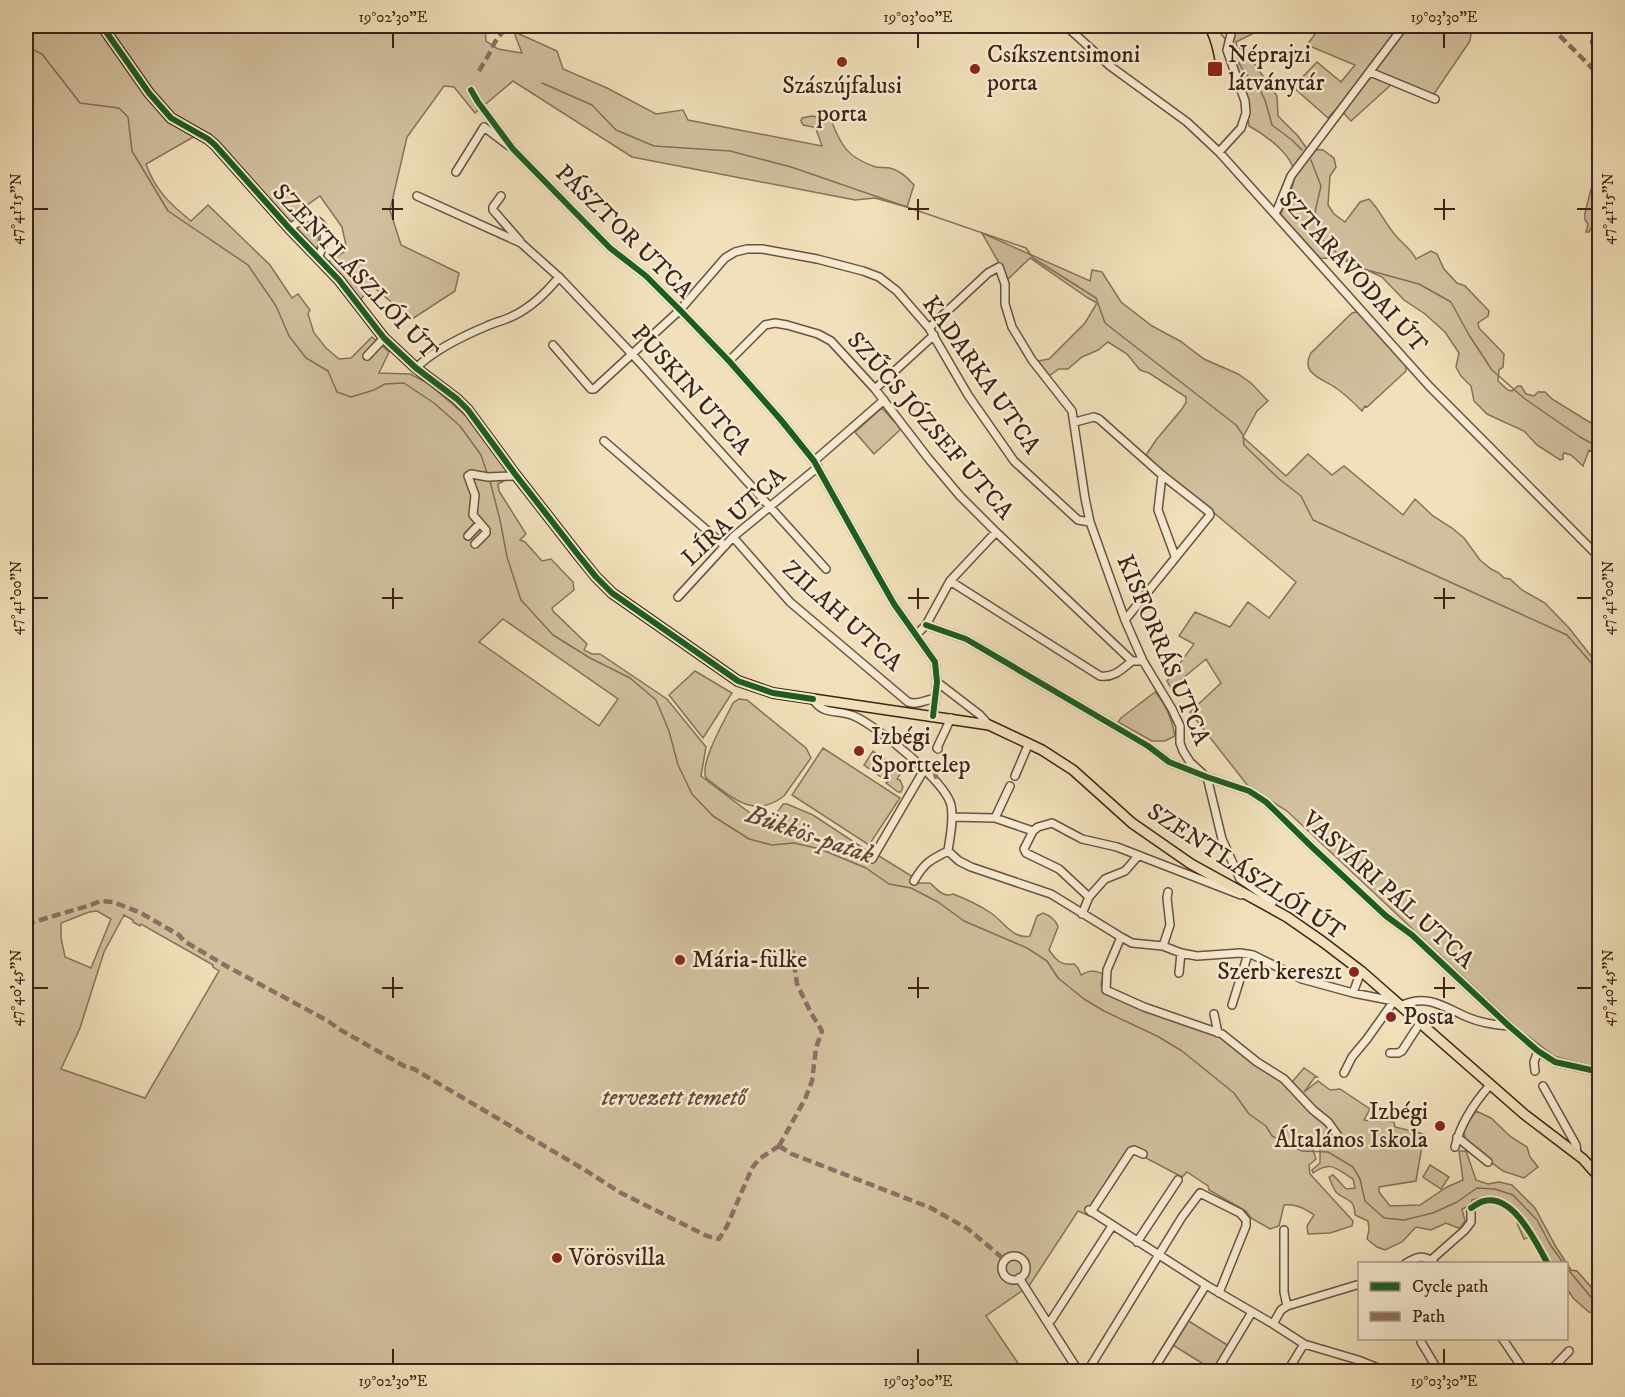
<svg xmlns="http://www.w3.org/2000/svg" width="1625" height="1397" font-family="'IM FELL DW Pica',serif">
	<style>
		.green { fill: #d2c09e; stroke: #86725c; stroke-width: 1.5; fill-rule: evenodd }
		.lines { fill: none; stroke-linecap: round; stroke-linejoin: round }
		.stream { stroke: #836e59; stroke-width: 1.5 }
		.minor-casing { stroke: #685241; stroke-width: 10 }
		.major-casing { stroke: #3b2319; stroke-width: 12 }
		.minor { stroke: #f6ebd2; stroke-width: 7 }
		.major { stroke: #f1e0b9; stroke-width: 9 }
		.tram { stroke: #3b2319; stroke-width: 1.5 }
		.quiet { stroke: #8d6e63; stroke-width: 4.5; stroke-dasharray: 9 4.5; stroke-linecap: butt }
		.cycleway-casing { stroke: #f6ebd2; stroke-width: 10 }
		.cycleway { stroke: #1b5e20; stroke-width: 6 }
		.ticks { fill: none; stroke: #3b2319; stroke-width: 2 }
		.poi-dot { fill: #8f2418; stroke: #f6ebd2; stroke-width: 2 }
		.labels { text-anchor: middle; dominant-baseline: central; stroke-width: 5; stroke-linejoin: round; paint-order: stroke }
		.poi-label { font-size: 24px; fill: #3b2319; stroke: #f6ebd2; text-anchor: start }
		.street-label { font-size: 24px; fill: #3b2319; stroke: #f6ebd2 }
		.park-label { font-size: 24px; font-style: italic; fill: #614a3a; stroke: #f6ebd2 }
		.water-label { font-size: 26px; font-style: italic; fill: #5f4839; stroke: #f6ebd2 }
		.neatline { fill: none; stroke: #3b2319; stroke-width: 2 }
		.ticks-label { font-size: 15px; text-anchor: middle; fill: #3b2319 }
	</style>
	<rect width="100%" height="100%" fill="#f1e0b9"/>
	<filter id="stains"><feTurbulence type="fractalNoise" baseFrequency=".00333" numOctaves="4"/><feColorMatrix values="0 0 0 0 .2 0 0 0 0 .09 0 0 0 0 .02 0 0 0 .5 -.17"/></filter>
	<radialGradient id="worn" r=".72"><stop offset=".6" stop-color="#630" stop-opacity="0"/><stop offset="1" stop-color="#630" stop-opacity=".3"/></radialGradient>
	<path class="green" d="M26,26H485L486,41L498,49L522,53L515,35L517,33L557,51L563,69L607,88L656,114L683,110L688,120L822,146L816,129L813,127L803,125L801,121L802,118L812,116L831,120C841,146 848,158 876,167C881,168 886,167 890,168C899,170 908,178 914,185L907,207L875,198L855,200L632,157L513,81L475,113L454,87L444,86L407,137L390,210L401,245L459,273L455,291L412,319L372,286L360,300L328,262L347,250L342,227L320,196L303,208L319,232L317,253L202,132L146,164C155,190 170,204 191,221L208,205L270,265L292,298L298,294L310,310L308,314L314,333L326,348L339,359L351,358L372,337L389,352L379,373L410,374L428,383L466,416L509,474V478L498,484L499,491L526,534L520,540L525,542L542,561L551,559L573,582L574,590L552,608L553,611L587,644L584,650L592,654H600L667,699L706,747L701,776L754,816L766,820L775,816L783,804H787L813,815L866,850L871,851L913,877V883H930C937,889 943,898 953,894C966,899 979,905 991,913C1003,921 1013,940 1030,936L1037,916L1043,913C1049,915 1057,921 1058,927L1049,950C1056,960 1061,966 1074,964L1078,968L1081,975C1090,970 1093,970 1103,974L1101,986L1103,990L1131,1005L1212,1029L1246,1054L1292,1082L1304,1068L1317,1077H1315L1304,1092L1318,1081L1330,1090L1340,1089L1370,1109L1364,1120C1375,1123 1382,1119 1394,1122L1395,1127L1424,1134L1416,1181L1379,1187V1192L1390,1206L1420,1205L1447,1187L1463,1180L1459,1151H1466L1476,1180L1488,1184L1499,1182L1512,1185L1535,1208L1556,1247L1571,1270L1577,1271L1599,1296V1311L1596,1313L1589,1312L1573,1298L1567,1289L1566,1264L1550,1263L1535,1235L1524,1239L1517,1223L1522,1216C1507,1201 1493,1193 1472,1200L1471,1205L1462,1209L1465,1221L1461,1227L1458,1228L1446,1223L1431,1230L1416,1227L1402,1242L1385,1250L1377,1247L1367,1239L1369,1230L1368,1221L1355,1215C1354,1196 1346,1202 1336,1192C1333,1188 1331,1182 1329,1177L1333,1175L1346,1189L1355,1188L1353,1179C1336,1169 1332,1160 1313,1173L1312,1170L1320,1163V1144L1315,1141L1313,1150L1316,1159L1309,1165L1310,1174L1353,1221L1352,1226L1330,1233L1308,1234L1307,1226L1314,1215C1304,1208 1296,1204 1284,1205L1279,1226L1270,1229L1251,1218L1246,1211L1209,1190L1208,1186L1187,1172L1182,1177L1131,1150L1090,1216L1078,1211L1029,1286L986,1316L1018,1363L1006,1371H26ZM503,619L618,699L599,726L479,642ZM97,911L111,919L91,968L65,957L61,938V923L89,912ZM124,915L133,920V922L140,926L141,924L213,965V967L219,971L145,1098L61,1069L80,1028L104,952Z
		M1235,26H1260L1254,33L1236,42L1237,47L1246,52L1277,96L1278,116L1298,136L1307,149L1323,150L1334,158L1336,167L1330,176L1328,205L1334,214L1345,222L1360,202L1369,199C1380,210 1386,225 1396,236C1403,244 1411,249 1416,259L1431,251L1437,254L1444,269L1457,283L1465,286L1489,311L1488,316L1478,323L1479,328L1504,354L1503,367L1499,370L1498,381L1508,390L1512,391L1518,386H1521L1526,394L1534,396L1538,392H1545L1552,399L1599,428V455L1589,450L1583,466L1571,455L1564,453L1563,455V459L1560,460L1537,445L1524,431L1487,414L1474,401L1471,386L1461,376L1456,367L1459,353L1445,332L1425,314L1404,300L1382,277L1354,264L1340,259L1320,258L1281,215C1283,203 1292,193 1294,180C1299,159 1266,135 1249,126L1246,106L1228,50Z
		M1321,26H1472L1470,41L1434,94L1393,83L1351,121L1338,107L1328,118L1293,87L1317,62L1341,82L1355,65L1307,45Z
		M1599,160V213L1589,232H1586L1588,224L1585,220V213L1591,189L1596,181Z
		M982,233L1090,281L1092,270L1102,272L1121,302L1152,326L1180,341L1204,359L1238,374L1251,383L1268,401L1257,411L1243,437L1286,476L1308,454L1332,475L1344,466L1403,515L1415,499L1433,516L1452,528L1464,538L1480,560L1491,569L1499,573L1504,578L1510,579L1522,590L1545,603L1569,628L1599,666L1600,907L1598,908L1600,912L1599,1069L1554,1056L1520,1030L1287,811L1248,786L1190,712L1221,683L1206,659L1171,688L1167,681L1194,644L1179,636L1195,612L1230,627L1248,602L1269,618L1296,582L1200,501L1169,477L1146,455L1156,440L1182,409L1186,402V397L1149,373L1140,370L1127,354L1108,342L1098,350L1082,357L1068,369H1059L1049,376L1038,361L1049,359L1085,323L1097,303L1088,298L1030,258L1008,279Z
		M1356,312H1358L1406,366V371L1367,407L1365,406L1362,411C1354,403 1345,394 1336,388C1324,379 1299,374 1311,353L1352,313Z
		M882,408L901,429L874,454L855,432Z
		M695,671L732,693L703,738L669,695Z
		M1155,692C1166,704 1172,720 1175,736L1165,741H1152L1118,722L1121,718Z
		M739,699L747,700L806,748L811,758L784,796C753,820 732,797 706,778C699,763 726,718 733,703Z
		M823,748L900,798L869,845L792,795Z
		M873,751L902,771L897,779L900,780L903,787L901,792H898L886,783L888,782L864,765Z
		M1476,1111L1491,1118L1511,1137L1527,1147L1530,1157L1538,1167L1524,1178L1503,1171L1467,1144L1463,1130Z
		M1430,1165L1449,1177L1441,1189L1423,1177Z
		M1187,1320L1229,1346L1213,1370L1171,1344Z"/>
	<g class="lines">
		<path class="stream" d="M1214,26L1227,41
			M26,46L42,54L80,103L119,108L128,117L132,151L168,211L248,265L276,306L289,336L306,358L328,371L337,392L351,397L374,390L385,384L404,383L434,403L460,426L481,455L487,473
			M1231,48L1244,72L1259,88L1265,100L1272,125L1292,140L1302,150
			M542,83L592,105L616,130L654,146L730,151L791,167L1026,248L1033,258L1096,298L1105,323L1236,425L1243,435L1244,445L1278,478L1301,496L1313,520L1567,635L1600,673
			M1311,160L1321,186L1315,212L1321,238L1338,254L1360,268L1419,284L1451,302L1469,335L1492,370L1525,399L1580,437L1600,448
			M490,481L500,520L507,557L521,600L553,635L590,658L630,678L656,700L669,731L678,765L692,794L713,816L749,839L772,845L794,843L820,849L866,868L889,884L911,888L938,902L964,921L1027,948L1047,961L1058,978L1084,999L1104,1011L1157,1036L1182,1051L1234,1093L1249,1114L1266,1126L1272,1136L1302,1151L1328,1152L1353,1167L1360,1179L1365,1201L1384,1218L1404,1220L1433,1213L1457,1202L1477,1188L1495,1189L1513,1195L1537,1220L1551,1246L1564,1264
			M1566,1267L1600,1308"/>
		<defs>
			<path id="minor" d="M1066,26L1110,66L1187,122L1219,152L1429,386L1600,558
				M1595,42L1600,46
				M1370,72L1435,99
				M471,90L478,102L513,149L610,248L646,276L680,310L729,361L781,420L814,461L878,576L894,604L935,662L937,682L933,716
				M1219,152L1241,128L1246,113L1245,101L1227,50L1233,26
				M456,172L484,127L509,146
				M417,196L521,243L559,277L632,354L826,569
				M501,196L493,207V210L520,241
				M1275,213L1278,208L1291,176L1404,26
				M289,228L307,217C331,222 326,241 318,258
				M929,328L988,273L999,267L1005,284V304L1012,327L1032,360L1072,411L1085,498L1090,522L1125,620L1143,661L1172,709L1180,726V743L1183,751L1190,762L1203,774
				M553,345L591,389H594L680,310L725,258L735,252L747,249H762L817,259L863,271L879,277L897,291L929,328L968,395L1014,461L1078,520L1090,522
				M367,356L384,338
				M729,361L765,325L775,323L787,325L818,334L831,341L875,389L928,458L960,496L996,532L1132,661H1143
				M416,368C435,349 463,336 487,326C496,322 505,320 513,316C532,307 546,293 559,277
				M875,389L934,335
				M1075,422L1094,417L1099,419L1162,475L1209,512L1210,515L1125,620
				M604,441L725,546
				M814,461L884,400
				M1162,475L1158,510L1175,556
				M468,536L480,523
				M733,537L790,602L908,702C918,706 925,699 935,699
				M475,544L486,533V530L473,515L475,495L468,476L471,474L488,477L513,476L515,474
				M950,581L1100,676C1114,678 1122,669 1132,661
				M678,597L733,537L818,467
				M926,625L966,639L1148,746L1169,762L1207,777L1249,791L1266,802L1312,847L1386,916L1412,935L1509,1026L1538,1051L1555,1062L1600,1072
				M917,634L926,625L950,581L996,532
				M937,682L980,715L989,725
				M813,699C823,716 838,709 854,716C877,726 945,781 951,805C954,820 950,836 948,851
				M938,749L937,748L951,718
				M1015,776L1029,743
				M1207,777L1222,839L1240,879L1273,902
				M952,817L995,818L1033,831
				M995,818L1010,786
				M1033,831L1038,827L1052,823L1082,839L1117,847L1241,895
				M1033,831L1024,849L1026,853L1059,869L1089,897L1082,914
				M948,851L959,861L971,867L1051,894L1121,937L1132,943L1163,946L1181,953L1197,956L1240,953L1253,955L1302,979L1353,993L1394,1001L1367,1039L1352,1057L1344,1073
				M872,859L924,770
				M914,881C924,863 930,860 948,851
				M1089,897L1105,879L1125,871L1138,856
				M1121,937L1107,970L1106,990L1144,1007L1222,1034L1257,1062L1284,1079L1313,1110L1328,1122L1338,1136
				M1163,946L1170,925L1167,898L1168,892
				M1179,973L1181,953
				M1353,993L1361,971
				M1232,1005L1248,954
				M1400,1006C1427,993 1444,1007 1467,1017C1481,1023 1494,1025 1509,1026
				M1214,1014L1218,1033
				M1390,1053H1398L1402,1051L1420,1023
				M1535,1071L1534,1062L1538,1051
				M1543,1086L1576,1145L1577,1153
				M1457,1137L1488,1162
				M1455,1147C1460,1125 1475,1102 1490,1085
				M1089,1210L1206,1285L1273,1324L1304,1344L1358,1360L1388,1372
				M1091,1212L1131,1151L1134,1150L1143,1154
				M1284,1230V1292L1287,1306
				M1137,1242L1178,1180
				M1002 1268a12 12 0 1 1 24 0a12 12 0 1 1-24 0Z
				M1431,1260L1465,1230L1471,1222V1208
				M1405,1264C1416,1257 1424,1253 1435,1264
				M1019,1278L1079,1372
				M1048,1323L1052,1319L1112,1226
				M1273,1324L1281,1310L1287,1306L1360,1284
				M1502,1338L1525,1372
				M1421,1342L1439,1372
				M1087,1372L1182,1217L1200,1193L1240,1213L1246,1220V1226L1219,1293
				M1152,1372L1206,1285
				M1216,1372L1252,1312
				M1287,1372L1304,1344
				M1549,1372L1569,1351"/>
			<path id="major" d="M102,26L149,93L171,118L208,139L215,145L289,228L339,280L384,338L416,368L457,399L468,410L515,474L579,556L596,577L612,593L738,681L773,693L989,725L1042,750L1073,770L1132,823L1191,864L1287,917L1323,942L1361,971L1524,1114L1583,1159L1600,1178"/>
		</defs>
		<use href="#minor" class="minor-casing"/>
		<use href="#major" class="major-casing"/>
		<use href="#minor" class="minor"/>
		<use href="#major" class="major"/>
		<path class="tram" d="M1203,26C1212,40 1214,56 1217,72"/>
		<path class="quiet" d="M1550,26L1600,76
			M479,71L488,56L495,42L507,26
			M934,770L938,783
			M26,924L88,906L101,901L113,902L141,913L179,935L184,941L228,967L328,1021L339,1029L404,1066L414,1069L585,1170L621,1193L707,1236L719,1239L727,1226L752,1168L759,1159L779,1146
			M779,1146L792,1154L931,1208L968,1229L1005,1260
			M779,1146L805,1099L812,1081L816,1048L822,1031L811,1013L797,984L792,949"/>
		<defs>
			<path id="cycleway" d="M102,26L149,93L171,118L208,139L215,145L289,228L339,280L384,338L416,368L457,399L468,410L515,474L579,556L596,577L612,593L738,681L773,693L813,699
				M471,90L478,102L513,149L610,248L646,276L680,310L729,361L781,420L814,461L878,576L894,604L935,662L937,682L933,716
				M926,625L966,639L1148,746L1169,762L1207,777L1249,791L1266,802L1312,847L1386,916L1412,935L1509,1026L1538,1051L1555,1062L1600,1072
				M1471,1208C1475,1206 1479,1202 1484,1201C1514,1194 1536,1243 1548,1264"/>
		</defs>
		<use href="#cycleway" class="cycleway-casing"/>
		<use href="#cycleway" class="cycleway"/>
	</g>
	<path class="ticks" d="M393,33V48M918,33V48M1444,33V48M393,199V220M918,199V220M1444,199V220M33,209H48M382,209H403M908,209H929M1434,209H1455M1577,209H1592M393,588V609M918,588V609M1444,588V609M33,598H48M382,598H403M908,598H929M1434,598H1455M1577,598H1592M393,977V998M918,977V998M1444,977V998M33,988H48M382,988H403M908,988H929M1434,988H1455M1577,988H1592M393,1349V1364M918,1349V1364M1444,1349V1364"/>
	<g class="poi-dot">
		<circle cx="842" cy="62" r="6"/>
		<circle cx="975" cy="69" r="6"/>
		<rect x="1207" y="61" width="16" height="16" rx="3"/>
		<circle cx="859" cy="751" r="6"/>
		<circle cx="680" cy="960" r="6"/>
		<circle cx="1354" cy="972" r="6"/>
		<circle cx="1391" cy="1017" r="6"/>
		<circle cx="1440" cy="1126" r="6"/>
		<circle cx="557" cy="1258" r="6"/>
	</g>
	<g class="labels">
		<g class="poi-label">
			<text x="987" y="55">Csíkszentsimoni<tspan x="987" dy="28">porta</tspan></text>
			<text x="1228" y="55">Néprajzi<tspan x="1228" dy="28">látványtár</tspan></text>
			<text x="842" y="86" text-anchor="middle">Szászújfalusi<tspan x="842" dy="28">porta</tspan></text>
			<text x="871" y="737">Izbégi<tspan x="871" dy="28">Sporttelep</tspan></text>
			<text x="692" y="960">Mária-fülke</text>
			<text x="1342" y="972" text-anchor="end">Szerb kereszt</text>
			<text x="1403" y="1017">Posta</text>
			<text x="1428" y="1112" text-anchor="end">Izbégi<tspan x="1428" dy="28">Általános Iskola</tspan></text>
			<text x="569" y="1258">Vörösvilla</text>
		</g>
		<g class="street-label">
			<text transform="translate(624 232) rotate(44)">PÁSZTOR UTCA</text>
			<text transform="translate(355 272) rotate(47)">SZENTLÁSZLÓI ÚT</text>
			<text transform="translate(1353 272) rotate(48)">SZTARAVODAI ÚT</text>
			<text transform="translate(981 375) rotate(55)">KADARKA UTCA</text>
			<text transform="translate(691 390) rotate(48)">PUSKIN UTCA</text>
			<text transform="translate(930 426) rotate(49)">SZŰCS JÓZSEF UTCA</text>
			<text transform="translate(734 517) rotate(-43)">LÍRA UTCA</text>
			<text transform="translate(842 616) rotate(42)">ZILAH UTCA</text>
			<text transform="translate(1163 650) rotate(67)">KISFORRÁS UTCA</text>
			<text transform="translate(1246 872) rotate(33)">SZENTLÁSZLÓI ÚT</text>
			<text transform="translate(1388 890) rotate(42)">VASVÁRI PÁL UTCA</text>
		</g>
		<g class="park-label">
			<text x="674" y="1098">tervezett temető</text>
		</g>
		<g class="water-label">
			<text transform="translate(810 835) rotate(19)">Bükkös-patak</text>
		</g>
	</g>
	<rect width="1625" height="1397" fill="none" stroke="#f1e0b9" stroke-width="66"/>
	<rect x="1358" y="1262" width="210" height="78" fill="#f6ebd2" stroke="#ab9b88" stroke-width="1.5"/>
	<rect x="1370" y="1282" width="30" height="9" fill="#1b5e20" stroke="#ab9b88" stroke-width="1.5"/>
	<text x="1412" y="1292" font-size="18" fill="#3b2319">Cycle path</text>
	<rect x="1370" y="1312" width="30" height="9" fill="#8d6e63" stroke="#ab9b88" stroke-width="1.5"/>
	<text x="1412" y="1322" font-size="18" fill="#3b2319">Path</text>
	<rect x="33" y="33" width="1559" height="1331" class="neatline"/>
	<g class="ticks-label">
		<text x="393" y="22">19°02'30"E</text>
		<text x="918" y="22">19°03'00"E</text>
		<text x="1444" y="22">19°03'30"E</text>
		<text transform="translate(16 209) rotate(-90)" y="5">47°41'15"N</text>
		<text transform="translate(1608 209) rotate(-90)" y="5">47°41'15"N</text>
		<text transform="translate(16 598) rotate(-90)" y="5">47°41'00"N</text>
		<text transform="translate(1608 598) rotate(-90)" y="5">47°41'00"N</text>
		<text transform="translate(16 988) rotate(-90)" y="5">47°40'45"N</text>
		<text transform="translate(1608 988) rotate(-90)" y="5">47°40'45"N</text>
		<text x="393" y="1386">19°02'30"E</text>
		<text x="918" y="1386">19°03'00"E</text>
		<text x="1444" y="1386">19°03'30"E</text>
	</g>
	<rect width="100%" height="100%" filter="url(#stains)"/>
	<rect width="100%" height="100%" fill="url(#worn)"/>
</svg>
